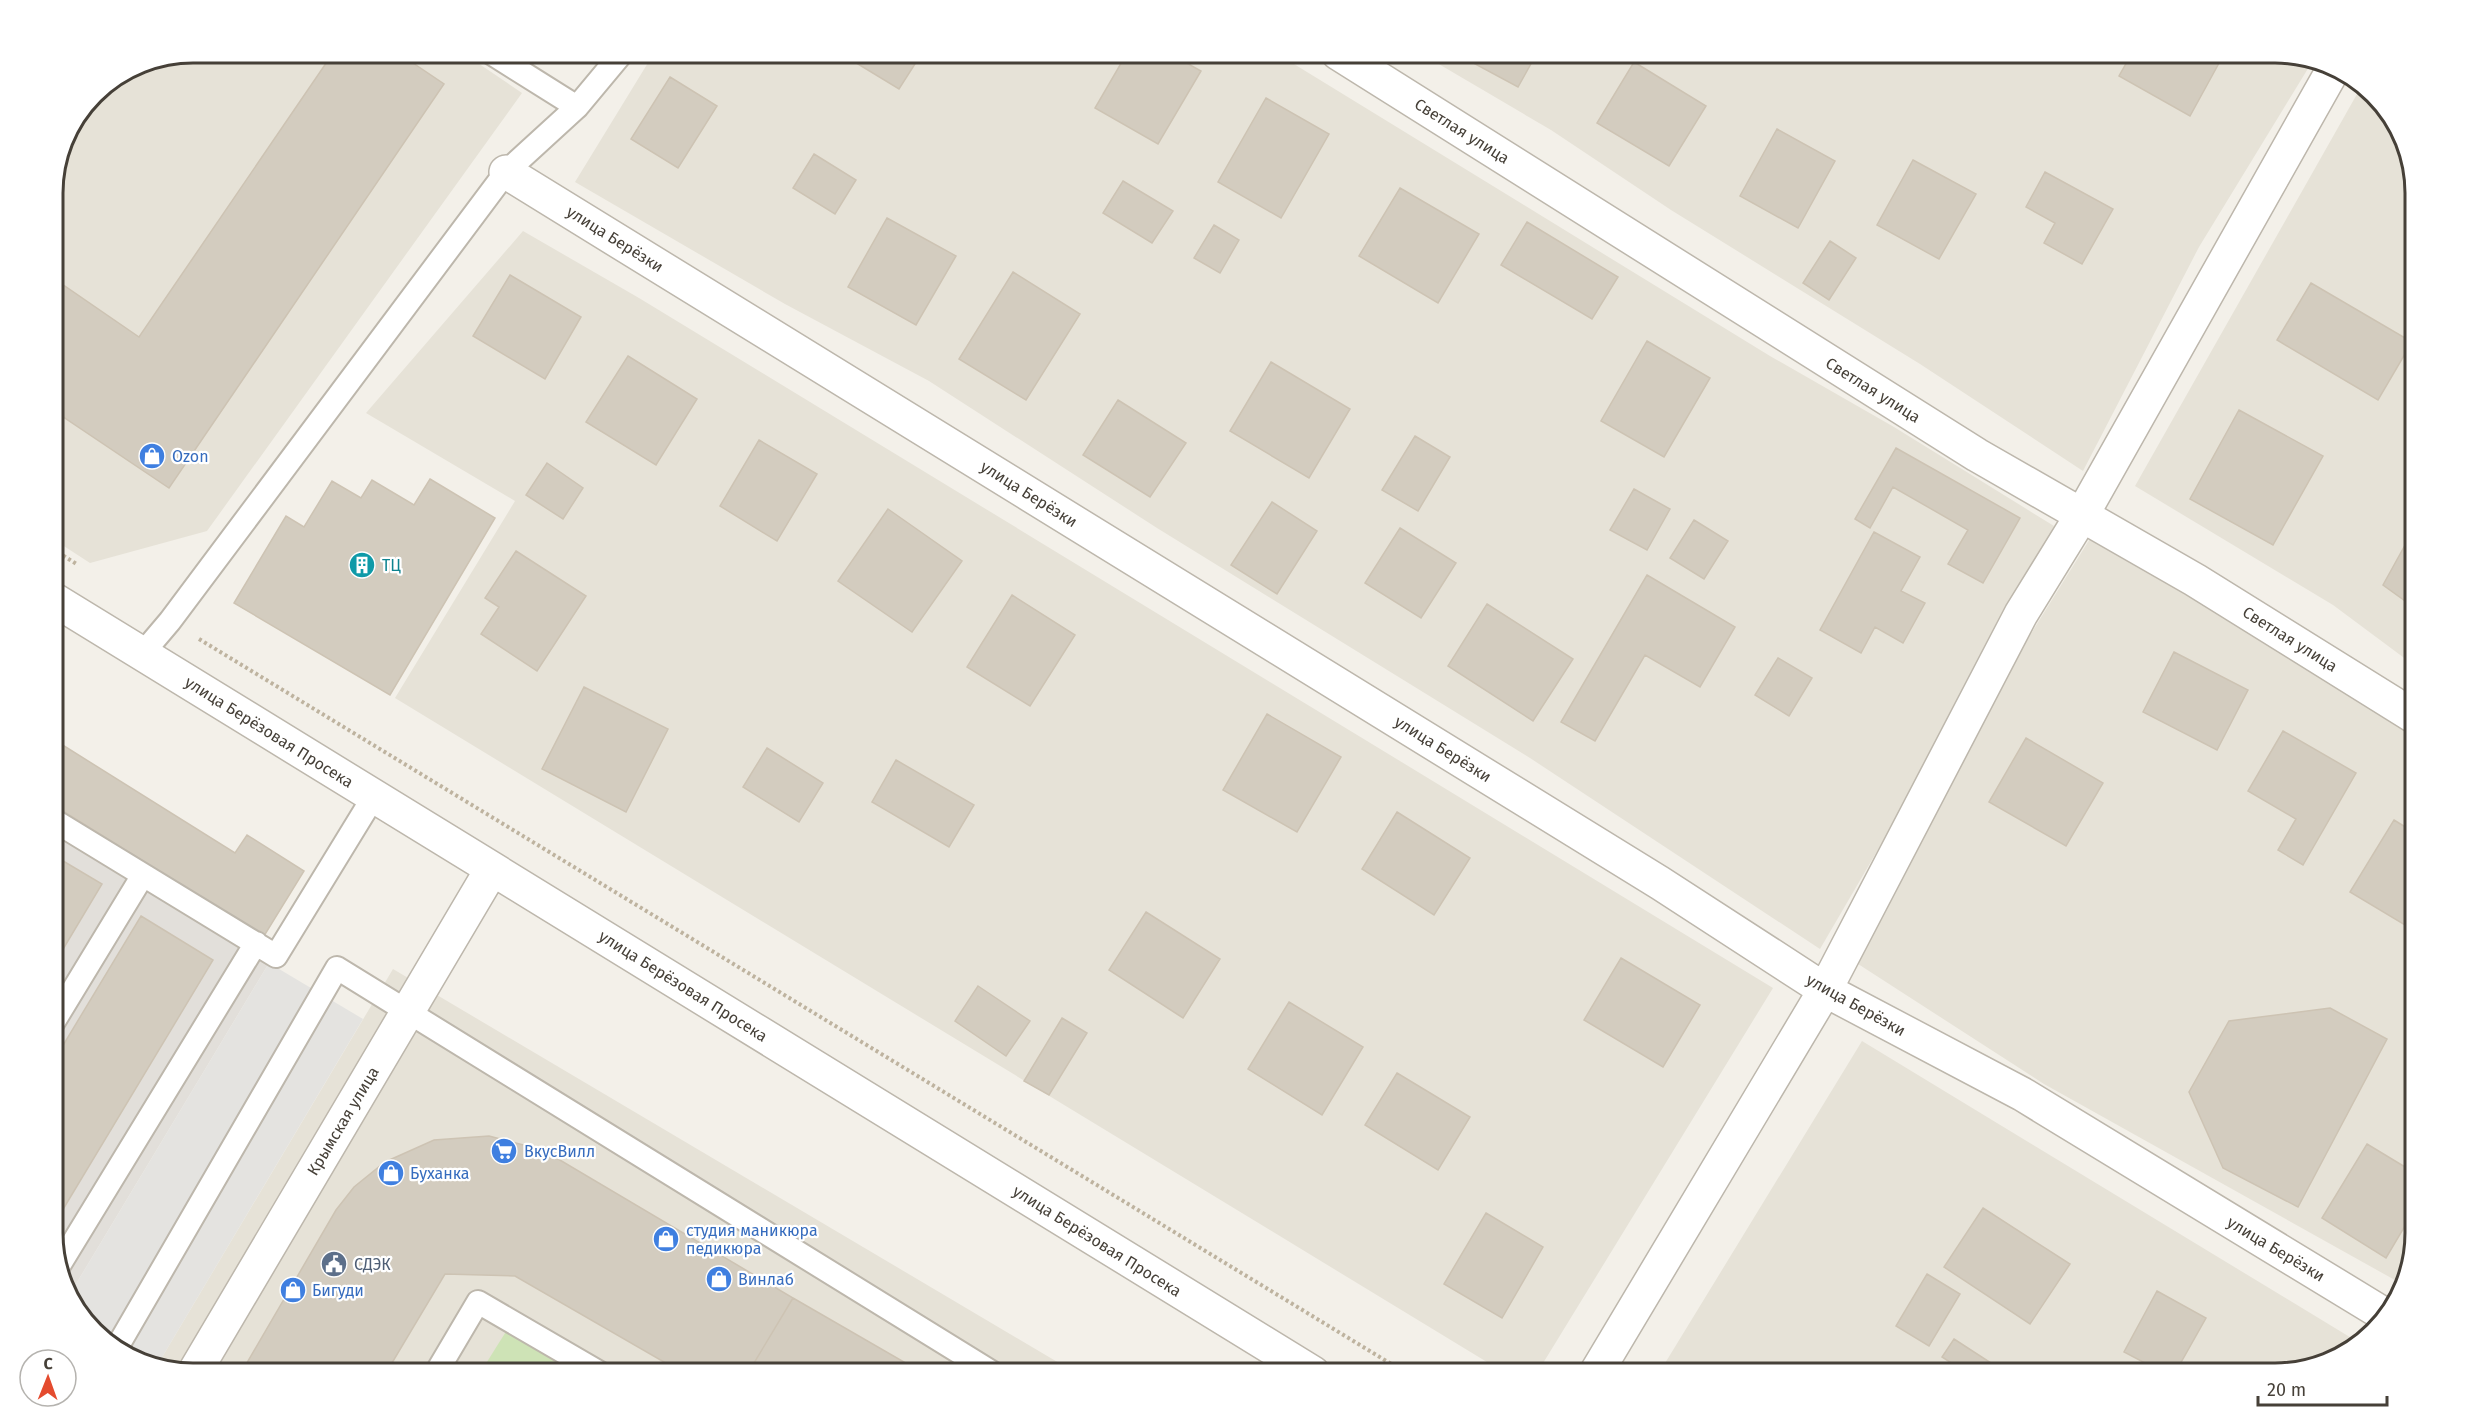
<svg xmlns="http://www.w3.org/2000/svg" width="2468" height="1426" font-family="'Fira Sans',sans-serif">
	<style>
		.residential { fill: #e6e2d7 }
		.industrial { fill: #e2dfda }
		.green { fill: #cee3b6 }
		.parking { fill: #e4e3e0 }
		.building { fill: #d3ccbf; stroke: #cdc3b3; stroke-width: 1.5 }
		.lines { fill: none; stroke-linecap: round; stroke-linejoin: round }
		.lane-casing { stroke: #bdb7ac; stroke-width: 26 }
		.street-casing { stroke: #bdb7ac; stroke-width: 36 }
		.path { stroke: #beb39f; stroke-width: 4; stroke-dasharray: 3 3; stroke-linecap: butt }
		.lane { stroke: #fff; stroke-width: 22 }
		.street { stroke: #fff; stroke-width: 33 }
		.labels { text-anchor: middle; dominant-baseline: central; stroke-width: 4.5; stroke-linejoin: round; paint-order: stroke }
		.street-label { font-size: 16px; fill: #464038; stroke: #fff }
		.shop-label { font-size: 16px; fill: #366cbe; stroke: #fff; text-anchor: start }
		.culture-label { font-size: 16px; fill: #0d838f; stroke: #fff; text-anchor: start }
		.service-label { font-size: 16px; fill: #4e5e75; stroke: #fff; text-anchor: start }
		.rim { fill: none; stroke: #464038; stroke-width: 3 }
	</style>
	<rect width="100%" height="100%" fill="#f3f0e9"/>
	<path class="residential" d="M193,53H463L522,93L207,531L90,563L53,539V184L67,131L94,93L140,63Z
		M654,53H1276L1770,356L1894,427L2054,526L1943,738L1820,949L1530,758L1157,528L929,381L785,304L575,182Z
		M1420,53H2275L2312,62L2199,247L2083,471L1920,364L1671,210L1551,130Z
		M2361,87L2396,122L2415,184V666L2333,605L2135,486Z
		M523,231L639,298L1773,988L1537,1373H1505L395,698L515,501L366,413Z
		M2101,521L2415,731V1233L2402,1284L2044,1084L1855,962L1938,800L2024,645Z
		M393,969L1076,1373H193L158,1364Z
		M1862,1041L2358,1342L2346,1354L2275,1373H1659Z"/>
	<path class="industrial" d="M53,834L269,963L70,1294L53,1242Z"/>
	<path class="green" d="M507,1330L585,1373H480Z"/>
	<path class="parking" d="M269,963L363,1019L158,1364L123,1355L76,1311L70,1294Z"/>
	<path class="building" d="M333,53H398L444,84L169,488L53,410V278L139,337Z
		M859,53H922L899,89L853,61Z
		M1127,53H1169L1201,71L1158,144L1095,108Z
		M1467,53H1537L1518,87L1464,58Z
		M2132,53H2221L2224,54L2190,116L2119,76Z
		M1634,62L1706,106L1669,166L1597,123Z
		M670,77L717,106L678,168L631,139Z
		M1266,98L1329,134L1281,218L1218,182Z
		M1777,129L1835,161L1798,228L1740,196Z
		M814,154L856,180L835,214L793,188Z
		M1913,160L1976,194L1939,259L1877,225Z
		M2045,172L2113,209L2082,264L2044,243L2055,223L2026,207Z
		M1123,181L1173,211L1152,243L1103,213Z
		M1400,188L1479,234L1438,303L1359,256Z
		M887,218L956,256L916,325L848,287Z
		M1527,222L1618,277L1592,319L1501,265Z
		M1214,225L1239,240L1220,273L1194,258Z
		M1830,241L1856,258L1829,300L1803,283Z
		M1013,272L1080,314L1026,400L959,359Z
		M510,275L581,317L545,379L473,336Z
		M2311,283L2412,342L2378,400L2277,340Z
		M1647,341L1710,378L1664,457L1601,421Z
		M628,356L697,399L656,465L586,422Z
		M1271,362L1350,409L1309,478L1230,431Z
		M1118,400L1186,443L1150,497L1083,455Z
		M2239,410L2323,456L2273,545L2190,499Z
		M1415,436L1450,457L1418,511L1382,490Z
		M759,440L817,474L777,541L720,506Z
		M1896,448L2020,518L1983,583L1948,564L1968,530L1893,487L1870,528L1855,519Z
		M547,463L583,488L563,519L526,495Z
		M430,479L495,518L390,695L234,603L286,516L304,527L332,481L361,498L372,480L414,505Z
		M1634,489L1670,509L1647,550L1610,530Z
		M1272,502L1317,531L1277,594L1231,565Z
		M888,509L962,561L912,632L838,581Z
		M1694,520L1728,541L1704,579L1670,558Z
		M2415,527V608L2383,585Z
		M1400,528L1456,563L1421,618L1365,583Z
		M1874,532L1920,557L1901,591L1925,603L1903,643L1875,627L1861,653L1820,630Z
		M516,551L586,596L537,671L481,634L499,607L485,598Z
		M1647,575L1735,627L1700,687L1645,655L1595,741L1561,722Z
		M1012,595L1075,635L1030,706L967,667Z
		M1487,604L1573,659L1533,721L1448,666Z
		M2174,652L2248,690L2217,750L2143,712Z
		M1778,658L1812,678L1789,716L1755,695Z
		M584,687L668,729L626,812L542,769Z
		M1267,714L1341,757L1297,832L1223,790Z
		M2283,731L2356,773L2303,865L2278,850L2296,819L2248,791Z
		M2026,738L2103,783L2066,846L1989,802Z
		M53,739L235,853L247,835L304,871L264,936L53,805Z
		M767,748L823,783L799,822L743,787Z
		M896,760L974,805L949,847L872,802Z
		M1397,812L1470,858L1434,915L1362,869Z
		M2394,820L2415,833V931L2350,892Z
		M53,855L102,884L53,966Z
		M1146,912L1220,959L1183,1018L1109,970Z
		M141,916L213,960L53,1226V1062Z
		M1621,958L1700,1005L1663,1067L1584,1020Z
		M978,986L1030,1021L1006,1056L955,1021Z
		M1289,1002L1363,1047L1322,1115L1248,1069Z
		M2330,1008L2387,1039L2298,1207L2223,1168L2189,1092L2229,1021Z
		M1062,1018L1087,1033L1049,1095L1024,1081Z
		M1397,1073L1470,1117L1438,1170L1365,1125Z
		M489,1136L543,1150L793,1298L748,1373H683L515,1276L445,1274L386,1373H241L336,1210L354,1187L385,1162L434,1140Z
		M2367,1144L2415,1173V1209L2386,1258L2322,1218Z
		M1983,1208L2070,1264L2030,1324L1944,1267Z
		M1486,1213L1543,1247L1502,1318L1444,1284Z
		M1927,1274L1960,1294L1929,1346L1896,1326Z
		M2157,1291L2206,1318L2175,1373H2164L2124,1352Z
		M793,1298L923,1373H748Z
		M1954,1339L1991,1363L1984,1373H1967L1942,1357Z
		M1706,1363L1724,1373H1700Z"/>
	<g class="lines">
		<defs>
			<path id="lane" d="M491,53L577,107
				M142,654L170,621L506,172L577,107L622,53
				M53,820L276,956L374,796
				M53,1023L143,875
				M60,1264L256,943
				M116,1349L337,968L993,1373
				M436,1373L478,1302L600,1373"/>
			<path id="street" d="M1338,53L1977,455L2195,580L2415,717
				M506,172L1660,883L1825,990L2022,1094L2385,1315
				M53,599L1313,1373
				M194,1373L492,869
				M1596,1373L1825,990L2021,614L2082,515L2334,68"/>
		</defs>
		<use href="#lane" class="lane-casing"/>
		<use href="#street" class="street-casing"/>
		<path class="path" d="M53,549L78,565
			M199,639L1406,1373"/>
		<use href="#lane" class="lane"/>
		<use href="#street" class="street"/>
	</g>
	<defs>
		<symbol id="shop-disc" viewBox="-11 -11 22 22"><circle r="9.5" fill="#3f7fe0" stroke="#fff"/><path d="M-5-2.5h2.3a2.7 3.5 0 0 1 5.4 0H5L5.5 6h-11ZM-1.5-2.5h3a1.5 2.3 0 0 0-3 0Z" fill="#fff"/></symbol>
		<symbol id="building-disc" viewBox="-11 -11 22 22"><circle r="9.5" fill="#0f9aa8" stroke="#fff"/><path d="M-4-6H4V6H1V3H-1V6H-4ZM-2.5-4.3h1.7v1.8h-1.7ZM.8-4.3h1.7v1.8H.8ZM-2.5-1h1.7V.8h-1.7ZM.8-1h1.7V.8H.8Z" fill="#fff"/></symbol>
		<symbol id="supermarket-disc" viewBox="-11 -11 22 22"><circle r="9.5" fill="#3f7fe0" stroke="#fff"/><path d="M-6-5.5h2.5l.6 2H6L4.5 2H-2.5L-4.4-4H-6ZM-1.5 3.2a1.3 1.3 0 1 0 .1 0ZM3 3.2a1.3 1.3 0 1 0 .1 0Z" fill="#fff"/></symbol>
		<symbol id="civic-disc" viewBox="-11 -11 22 22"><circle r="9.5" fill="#5c6f8a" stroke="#fff"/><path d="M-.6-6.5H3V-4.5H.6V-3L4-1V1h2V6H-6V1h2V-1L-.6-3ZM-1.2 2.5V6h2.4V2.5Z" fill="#fff"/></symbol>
	</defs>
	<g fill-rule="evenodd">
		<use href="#shop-disc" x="137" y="441" width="30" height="30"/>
		<use href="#building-disc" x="347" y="550" width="30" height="30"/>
		<use href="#supermarket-disc" x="489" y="1136" width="30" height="30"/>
		<use href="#shop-disc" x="376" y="1158" width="30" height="30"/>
		<use href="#shop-disc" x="651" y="1224" width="30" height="30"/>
		<use href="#civic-disc" x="319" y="1249" width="30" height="30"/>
		<use href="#shop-disc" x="704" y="1264" width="30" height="30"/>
		<use href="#shop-disc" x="278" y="1275" width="30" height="30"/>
	</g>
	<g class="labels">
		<g class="street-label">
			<text transform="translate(1462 131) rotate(32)">Светлая улица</text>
			<text transform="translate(615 239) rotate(32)">улица Берёзки</text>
			<text transform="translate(1873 390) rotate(32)">Светлая улица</text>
			<text transform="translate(1029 494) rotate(32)">улица Берёзки</text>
			<text transform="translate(2290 639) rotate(32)">Светлая улица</text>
			<text transform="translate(269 732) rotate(32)">улица Берёзовая Просека</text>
			<text transform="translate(1443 749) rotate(32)">улица Берёзки</text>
			<text transform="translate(683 986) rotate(32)">улица Берёзовая Просека</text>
			<text transform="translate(1856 1005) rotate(29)">улица Берёзки</text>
			<text transform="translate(343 1121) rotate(-59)">Крымская улица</text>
			<text transform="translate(1097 1241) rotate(32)">улица Берёзовая Просека</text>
			<text transform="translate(2276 1249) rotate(31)">улица Берёзки</text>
		</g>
		<g class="shop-label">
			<text x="172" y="456">Ozon</text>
			<text x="524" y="1151">ВкусВилл</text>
			<text x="410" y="1173">Буханка</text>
			<text x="686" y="1230">студия маникюра<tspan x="686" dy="18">педикюра</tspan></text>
			<text x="738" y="1279">Винлаб</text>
			<text x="312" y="1290">Бигуди</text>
		</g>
		<g class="culture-label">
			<text x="382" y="565">ТЦ</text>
		</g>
		<g class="service-label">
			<text x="354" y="1264">СДЭК</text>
		</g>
	</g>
	<path d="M0 0H2468V1426H0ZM193 63H2275A130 130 0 0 1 2405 193V1233A130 130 0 0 1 2275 1363H193A130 130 0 0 1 63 1233V193A130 130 0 0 1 193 63Z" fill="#fff" fill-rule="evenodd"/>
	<path class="rim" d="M193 63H2275A130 130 0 0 1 2405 193V1233A130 130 0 0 1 2275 1363H193A130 130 0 0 1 63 1233V193A130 130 0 0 1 193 63Z"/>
	<g transform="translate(48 1378) rotate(1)"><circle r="28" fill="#ffffff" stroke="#b5b3af" stroke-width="1.5"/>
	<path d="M0-4.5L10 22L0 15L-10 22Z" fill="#e44b2e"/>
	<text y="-9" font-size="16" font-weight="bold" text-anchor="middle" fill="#464038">С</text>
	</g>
	<path d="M2258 1396v9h129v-9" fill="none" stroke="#464038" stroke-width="3"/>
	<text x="2267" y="1396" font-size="18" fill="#464038" stroke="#ffffff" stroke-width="4.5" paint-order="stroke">20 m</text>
</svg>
